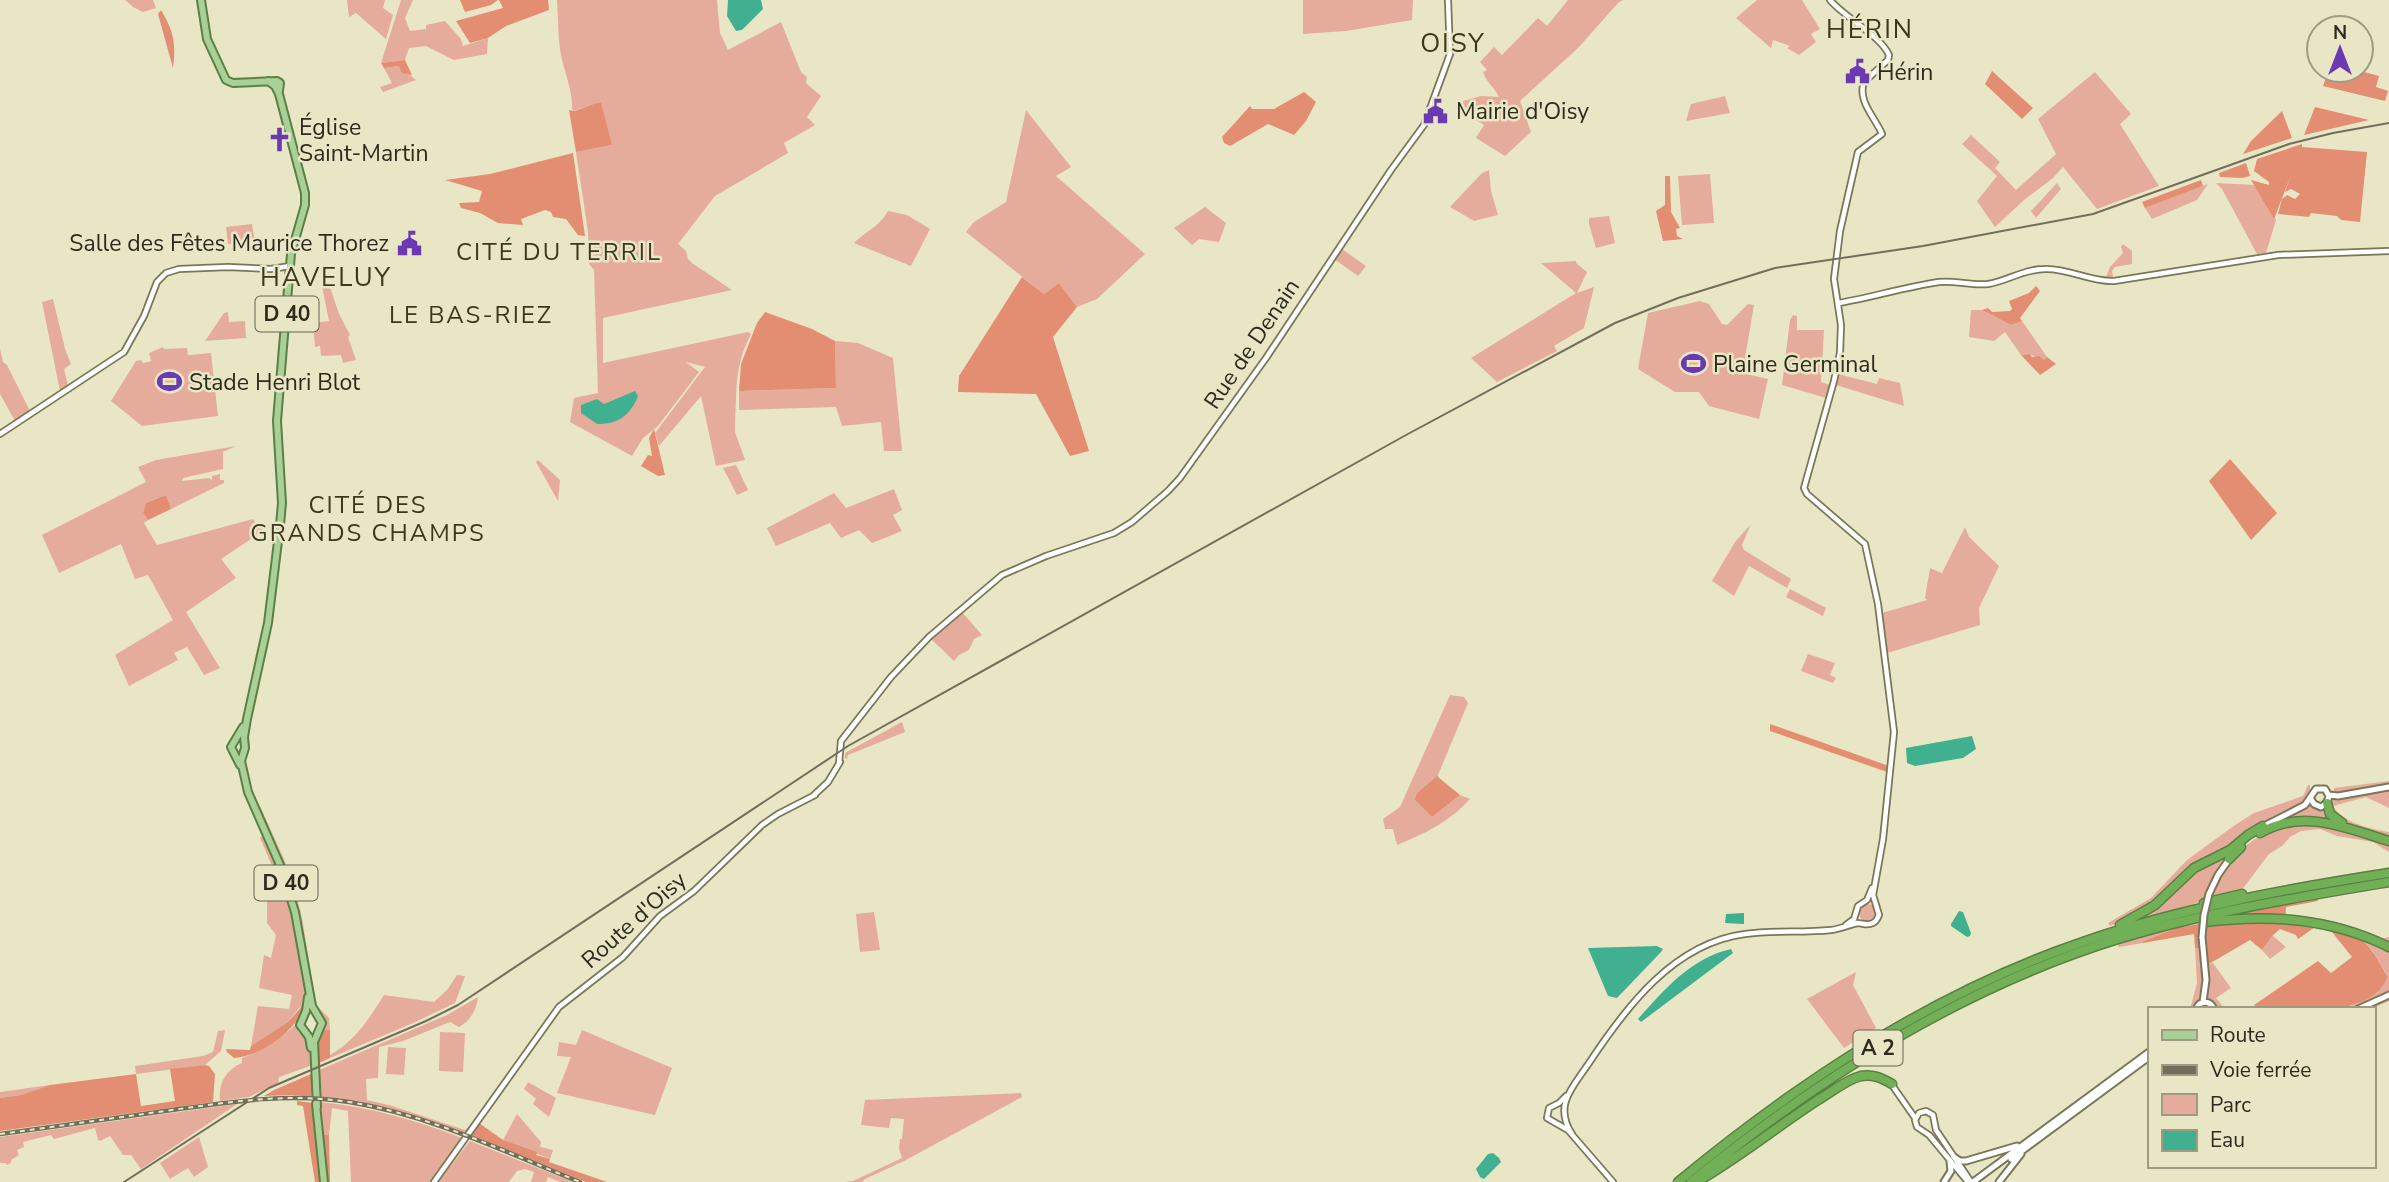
<svg xmlns="http://www.w3.org/2000/svg" width="2389" height="1182" font-family="'Nunito Sans',sans-serif">
	<style>
		.green { fill: #e6ac9b }
		.forest { fill: #e38d73 }
		.water { fill: #41b090 }
		.lines { fill: none; stroke-linecap: round; stroke-linejoin: round }
		.tertiary-casing { stroke: #797759; stroke-width: 8 }
		.secondary-casing { stroke: #797759; stroke-width: 9 }
		.primary-casing { stroke: #598142; stroke-width: 10 }
		.motorway-casing { stroke: #598142; stroke-width: 11 }
		.tertiary { stroke: #fff; stroke-width: 4.5 }
		.secondary { stroke: #fff; stroke-width: 5 }
		.primary { stroke: #aad09a; stroke-width: 6 }
		.motorway { stroke: #71b056; stroke-width: 8 }
		.tram { stroke: #716f5b; stroke-width: 2 }
		.rail-casing { stroke: #716f5b; stroke-width: 4.5 }
		.rail { stroke: #e9e6c5; stroke-width: 2; stroke-dasharray: 5; stroke-linecap: butt }
		.secondary-bridge-casing { stroke: #797759; stroke-width: 9; stroke-linecap: butt }
		.secondary-bridge { stroke: #fff; stroke-width: 5 }
		.labels { text-anchor: middle; dominant-baseline: central; stroke-width: 5; stroke-linejoin: round; paint-order: stroke }
		.shield { fill: #e9e6c5; stroke: #656350; stroke-width: 2 }
		.shield-label { font-size: 21px; font-weight: bold; fill: #2c2b1e }
		.poi-label { font-size: 23px; fill: #2c2b1e; stroke: #e9e6c5; text-anchor: start }
		.street-label { font-size: 23px; fill: #2c2b1e; stroke: #e9e6c5 }
		.neighbourhood-label { font-size: 24px; letter-spacing: 2px; fill: #3b391d; stroke: #e9e6c5 }
		.quarter-label { font-size: 26px; letter-spacing: 2px; fill: #3b391d; stroke: #e9e6c5 }
	</style>
	<rect width="100%" height="100%" fill="#e9e6c5"/>
	<path class="green" d="M125,0H153L156,8L143,12L133,7Z
		M347,0H385L383,8L393,15L386,39L356,13L349,17Z
		M401,0H413L405,18L410,31L426,29V25L445,21L461,39L463,46L488,38L487,54L454,60L426,46L409,48L405,60L381,63Z
		M557,0H717L720,33L728,50L781,22L801,72L807,77L806,83L821,96L807,117L815,125L784,143L788,153L715,196L678,244L686,251L688,259L692,263L732,290L603,318V363L748,332L751,334C734,367 737,389 735,424V432L745,460L716,466L701,396L659,446L655,433L705,367L686,362L699,372L658,426L643,438L632,456L570,422L574,398L598,393L594,270L589,264L588,232L576,152L612,145L596,103L574,111L572,109C573,90 563,69 560,50C558,34 558,16 557,0Z
		M1303,0H1413L1412,20L1346,31L1303,34Z
		M1568,0H1623L1618,3L1578,48L1520,101L1531,132L1505,156L1476,138L1484,125L1463,112V101L1481,96L1499,97C1495,88 1486,82 1483,72L1487,70L1480,62L1494,47L1502,55L1538,18L1547,26Z
		M1757,0H1802L1820,29L1811,34L1816,42L1799,55L1787,48L1790,46L1773,40L1771,48L1736,18Z
		M399,66L416,80L383,92L380,87L392,83L384,68Z
		M2095,72L2131,114L2120,124L2159,186L2097,209L2063,167L2053,178L2024,200L1995,227L1977,201L1997,176L1962,144L1971,135L2000,162L1995,168L2016,190L2056,154L2038,119Z
		M1725,96L1730,113L1686,121L1691,104Z
		M1026,110L1071,167L1056,176L1145,254L1097,299L1077,307L1059,283L1044,294L966,232L974,222L1006,202Z
		M1489,170L1491,191L1498,215L1474,221L1450,207L1482,173Z
		M1710,174L1714,223L1682,225L1678,176Z
		M2057,183L2061,189L2036,218L2031,211Z
		M2216,183L2255,185L2276,220L2266,253L2257,254L2222,189Z
		M2208,184L2197,200L2152,219L2145,208Z
		M1205,207L1226,223L1219,242L1199,239L1192,245L1174,228Z
		M888,211L907,215L930,229L911,266L854,243C865,232 881,225 888,211Z
		M1609,216L1615,243L1596,248L1589,224V218Z
		M252,224L255,242L228,244L226,227Z
		M2123,244L2132,251V264L2115,267L2112,271L2113,277H2106L2110,267L2123,253L2121,247Z
		M1342,249L1366,266L1358,276L1334,259Z
		M1576,261V263L1587,272L1577,293L1594,287L1584,328L1554,346L1557,351L1497,382L1471,358L1576,293L1541,263Z
		M329,284L339,314L350,335L348,337L356,360L343,363L341,355L321,356L320,346L315,347L313,323L329,321L322,286Z
		M53,299L65,349L71,364L64,369L68,386L60,391L42,302Z
		M1700,301L1709,304L1722,324L1727,325L1748,304L1754,305L1745,358L1747,359L1746,374L1768,379L1759,419L1709,406L1699,392H1675L1638,369L1648,313Z
		M1971,310H1982L2011,325L2022,321L2047,357L2044,361L2030,354L2021,355L2005,332L1994,341L1969,337Z
		M228,312L229,322L245,321L246,338L205,341L224,313Z
		M1793,315L1797,316V330H1824L1821,382L1830,385L1826,398L1782,385L1790,320Z
		M835,341L858,343L893,358L902,451H884L881,422L842,426L836,407L739,410V391L836,388Z
		M163,347L164,349L187,348L188,355H190L211,353L218,416L142,426L111,401L136,361L141,360L143,363L151,361L149,353Z
		M0,349L3,362L7,365L30,411L15,421L0,394Z
		M1838,374L1877,384L1879,378L1900,383L1904,406L1836,385Z
		M236,446L223,452V469L183,478L182,481L209,478L212,480V476L220,474V480H224V483L171,509L166,495L146,503L143,513L148,520L144,523L157,545L253,519L263,531L221,559L236,578L186,612L220,668L204,675L187,647L174,653L178,660L129,686L115,655L173,620L148,575L135,579L121,544L59,573L42,535L146,482L138,467L156,460Z
		M538,460L560,480L558,501L536,462Z
		M736,465L748,490L737,495L723,468Z
		M894,489L902,510L893,515L902,531L872,543L859,530L841,538L830,523L776,546L767,528L834,493L846,508Z
		M1751,524L1742,545L1744,550L1791,579L1787,588L1749,566L1734,596L1712,581L1735,542Z
		M1965,527L1969,537L1999,566L1979,608L1980,625L1887,653L1882,613L1927,600L1925,598L1930,568L1942,573Z
		M1790,589L1826,608L1823,616L1786,597Z
		M962,612L982,635L974,639L969,650L959,655L954,661L931,639Z
		M1808,654L1835,663L1830,675L1836,678L1833,683L1801,671Z
		M1450,695L1464,697L1468,703L1438,775L1417,793L1432,817L1460,795L1470,799C1451,821 1424,834 1397,845L1393,829H1385L1383,819L1400,807Z
		M902,722L905,732L848,755L847,759L845,758V753Z
		M2389,781V808L2366,797L2333,806C2343,823 2371,829 2389,832V838C2365,830 2342,828 2329,805L2333,799L2334,788Z
		M2308,785H2310V790L2305,802C2274,814 2253,826 2229,848L2228,854L2214,875L2203,901L2132,923L2127,919L2110,926L2108,923L2151,898L2187,860L2235,825L2254,813L2303,796Z
		M2310,805L2317,809L2326,807L2336,821L2276,823Z
		M260,806L291,875L302,918L316,1005L329,1018L330,1030H326L316,1038L324,1024L313,1002L299,1008L288,1022L251,1046L258,1006L289,1009L292,995L259,988L264,955L271,958L276,935L267,923V868H273L260,838L263,835L254,813Z
		M2307,821L2389,843V852L2373,842L2337,836L2320,829L2301,831L2290,837L2282,846L2269,854L2241,891L2211,898C2224,867 2241,841 2274,830C2280,828 2284,826 2290,827L2291,823Z
		M1859 913a9 9 0 1 1 18 0a9 9 0 1 1-18 0Z
		M874,912L880,950L860,952L856,914Z
		M2177,928L2143,941V943L2119,947L2117,943Z
		M2358,930L2382,939L2389,937V1001L2371,1009H2342C2360,1003 2380,996 2388,977L2372,950L2361,938Z
		M2272,935L2286,947L2270,959L2262,950Z
		M2206,947L2207,964L2213,963L2231,988L2216,998L2225,1009H2190L2197,983L2195,948Z
		M1856,972L1853,985L1876,1028L1844,1048L1807,999Z
		M457,975L465,976L455,1003L411,1024L330,1058V1055C356,1040 369,1019 384,995L434,1002L447,990Z
		M478,997C476,1011 471,1020 459,1027L450,1022L403,1041L379,1047L378,1078L366,1079L367,1100L389,1105L465,1130L476,1121L465,1134C418,1116 370,1104 320,1097L317,1071L447,1015Z
		M296,1024L299,1033L306,1036L310,1051V1066L279,1077L278,1083L249,1097L220,1101C218,1083 226,1070 242,1063V1058C261,1051 282,1038 296,1024Z
		M225,1030L221,1051L205,1065L136,1074L135,1066L203,1056L213,1052L218,1031Z
		M582,1030L672,1068L655,1115L557,1093L571,1057L557,1056L559,1042L576,1045Z
		M440,1032L465,1033L463,1072L439,1071Z
		M388,1047L406,1048L404,1075L386,1074Z
		M528,1082L556,1098L549,1117L533,1104L536,1099L524,1089Z
		M50,1085L21,1095L0,1098V1092Z
		M1021,1093L1022,1097L904,1161L865,1179L862,1182H844L853,1181L902,1158L899,1149L900,1139H902L904,1119L891,1118L889,1128L861,1125L865,1100Z
		M320,1102C370,1107 416,1120 462,1138L432,1182H351L348,1111L332,1108L329,1135L323,1134Z
		M237,1104L141,1169L131,1155H123L110,1136L100,1141L98,1140L95,1128L54,1139L51,1135L23,1142L24,1147L17,1150L19,1155L11,1160V1163L7,1165L5,1163H0V1137Z
		M517,1114L541,1142L540,1147L553,1150L550,1159L503,1140Z
		M199,1137L208,1167L194,1177L188,1168L170,1179L160,1163Z
		M470,1141L573,1182H560L548,1177L546,1182H531L534,1172L525,1169L517,1171L509,1182H438Z"/>
	<path class="forest" d="M460,0H498L491,5L465,12Z
		M499,0H548L549,10L506,26L488,38L470,43L456,21L503,8Z
		M161,10C174,32 176,43 173,68L158,14Z
		M405,60L412,75L402,73L399,66L384,68L381,63Z
		M2329,70H2357L2379,76L2376,87L2388,91L2385,101L2323,86Z
		M1992,71L2033,108L2022,119L1985,84Z
		M1304,92L1316,102L1306,121L1294,135L1268,124L1230,146L1224,143L1222,137L1250,106L1252,109H1274Z
		M596,103H601L612,145L576,152L569,110L575,111Z
		M2315,107L2369,120L2304,135Z
		M2282,111L2292,138L2243,154L2251,141Z
		M2302,144V147L2367,152L2360,222L2341,220L2337,216L2311,213L2309,217L2278,214L2282,199L2287,195L2295,199L2300,194L2291,189L2285,192L2291,175L2274,219L2251,180L2269,185V182L2254,171L2257,159Z
		M573,153L585,236L578,235L566,219L553,217L551,212L545,210L521,219L523,225L498,223L480,213L461,208L459,203L479,202L482,191L445,180L490,174Z
		M2246,163L2250,176L2242,178L2220,177L2219,173Z
		M1665,176H1670L1671,212L1680,228L1676,229L1677,236L1683,239L1663,241L1656,211L1665,205Z
		M2201,180L2203,186L2145,208L2142,202Z
		M1022,277L1044,294L1059,283L1077,307L1053,337L1089,451L1070,456L1036,394L958,392L959,376Z
		M2036,286L2040,291L2020,318L2022,321L2011,325L1982,310L1988,308L1992,312L2010,311L2012,309L2009,301L2029,293Z
		M765,312L812,329L835,341L836,388L739,391L741,364L757,323Z
		M2030,354L2032,357L2039,356L2044,360L2047,357L2056,364L2040,375L2021,355Z
		M654,429L665,475L658,476L641,466L648,455L652,456L649,438Z
		M2230,459L2277,513L2251,540L2209,481Z
		M166,495L171,509L148,520L143,513L146,503Z
		M1770,724L1889,766L1887,772L1770,731Z
		M1438,775V777L1460,795L1432,817L1415,800L1417,793Z
		M2317,898L2318,901L2286,907L2285,921C2312,923 2348,923 2367,945C2376,954 2381,967 2388,977C2370,1020 2295,1009 2257,1009L2254,1005L2318,961L2331,973L2352,957L2328,927L2318,925L2298,939L2296,935L2280,929L2272,936L2262,950L2250,940L2207,965L2206,923L2223,921L2222,916Z
		M2199,924L2200,948H2195L2194,934L2143,943V941L2177,928Z
		M305,1003C300,1029 260,1057 234,1058L227,1052L226,1049L250,1050L251,1046L288,1022Z
		M325,1030H330V1058L317,1064L316,1038Z
		M205,1065L209,1066L215,1074L213,1102L0,1131V1098L21,1095L50,1085L136,1074L141,1106L175,1101L170,1069Z
		M311,1074L314,1097L292,1095L264,1096L274,1090Z
		M297,1101L314,1103L322,1182H315L303,1106L297,1105Z
		M479,1123L503,1140L537,1152L536,1155L550,1159L549,1162L607,1182H586L471,1135Z
		M323,1134L329,1135L330,1182H327V1179Z"/>
	<path class="water" d="M728,0H761L763,9L742,30L736,31L727,16Z
		M635,391L638,396C630,416 618,424 597,424L581,413V405L597,399L604,404Z
		M1972,736L1976,749L1963,758L1915,766L1907,763L1906,748Z
		M1959,911L1963,912L1971,933L1970,936L1967,937L1951,926V924Z
		M1744,913V924L1725,923L1726,914Z
		M1657,946L1663,949L1661,952L1617,998L1608,996L1588,948Z
		M1731,949L1733,953L1641,1022L1638,1019C1664,990 1691,958 1731,949Z
		M1493,1153L1499,1158L1501,1162L1484,1179L1480,1177L1476,1169L1488,1154Z"/>
	<g class="lines">
		<defs>
			<path id="tertiary" d="M2277,255L2389,251
				M1839,303C1873,297 1905,287 1939,282C1955,280 1972,286 1988,284C2007,281 2024,269 2045,269C2068,268 2090,282 2114,281L2278,255
				M0,434L124,352L144,316L157,282L166,273L179,269L228,267L271,269L290,266
				M839,763L841,741L891,677L929,637L1002,575L1046,556L1114,533L1132,522L1168,491L1180,478L1266,358L1391,170L1424,125L1450,54L1448,0
				M813,796L828,782L840,762
				M1846,925L1854,919L1858,906L1867,900L1872,888
				M1892,1085L1915,1118
				M1566,1096L1559,1103L1549,1108L1547,1118L1568,1130L1613,1182
				M1572,1134C1553,1105 1573,1087 1589,1063C1626,1007 1674,943 1745,934C1774,930 1803,933 1831,930C1840,929 1849,925 1857,923C1863,923 1867,926 1873,923C1877,921 1877,919 1879,915L1873,895L1883,839L1894,732L1878,604L1865,544L1807,494L1804,488L1834,381L1840,353L1841,325L1834,279L1840,231L1858,152L1882,134C1875,117 1857,101 1864,82L1888,60L1889,55C1881,36 1845,18 1830,0
				M434,1182L559,1007L623,957L660,916L694,891L762,825L778,814L815,795
				M1968,1182L1929,1135L1917,1127L1915,1120L1919,1113L1926,1111L1933,1115L1936,1130L1971,1182"/>
			<path id="secondary" d="M2329,795L2338,796L2389,787
				M2262,827L2305,805L2316,789H2325L2329,796L2327,803L2321,807L2314,804L2311,799
				M2209,894L2218,875L2230,858
				M2202,937L2206,980L2203,1002
				M2196,1009C2200,1000 2210,1000 2214,1009
				M2358,1009L2389,995
				M1954,1157L1960,1161H1966L2017,1146
				M2011,1159L2149,1057
				M1944,1182L1951,1171L1950,1162
				M1973,1182L2149,1052
				M1999,1182L2021,1154"/>
			<path id="primary" d="M201,0L207,39L226,80L233,83L277,81L280,83L279,91
				M268,81L275,86L279,94L305,193V205L291,254L283,347L277,421L282,503L280,525L268,623L247,719L244,737L245,748L241,761L248,792L280,865L295,912L312,1006L322,1023L314,1042L317,1107
				M240,765L231,747L243,727
				M308,997L306,1011L300,1025L309,1037L311,1048
				M316,1104L324,1182"/>
			<path id="motorway" d="M2327,803L2330,814L2342,823
				M2260,833C2303,808 2346,828 2389,841
				M2229,859L2241,847
				M2204,903L2242,894
				M2204,922C2269,914 2330,918 2389,947
				M2120,925L2155,905L2194,868L2230,850L2248,835L2263,826
				M1700,1180C1741,1156 1778,1126 1818,1100C1832,1092 1845,1080 1861,1076C1873,1074 1882,1078 1892,1084
				M1678,1182C1799,1082 1933,993 2083,942C2181,908 2286,889 2389,873
				M1691,1182C1819,1078 1960,988 2118,939C2206,912 2299,897 2389,882"/>
		</defs>
		<use href="#tertiary" class="tertiary-casing"/>
		<use href="#secondary" class="secondary-casing"/>
		<use href="#primary" class="primary-casing"/>
		<use href="#motorway" class="motorway-casing"/>
		<use href="#tertiary" class="tertiary"/>
		<use href="#secondary" class="secondary"/>
		<use href="#primary" class="primary"/>
		<use href="#motorway" class="motorway"/>
		<path class="tram" d="M124,1182L269,1088L426,1021L458,1005L848,746L1406,435L1615,323L1678,298L1775,268L1923,246L2093,214L2289,144L2333,133L2389,123"/>
		<defs>
			<path id="rail" d="M0,1134C53,1127 106,1119 158,1112C223,1103 284,1092 349,1102C430,1115 505,1152 580,1182"/>
		</defs>
		<use href="#rail" class="rail-casing"/>
		<use href="#rail" class="rail"/>
		<defs>
			<path id="secondary-bridge" d="M2202,937L2204,915L2209,894"/>
		</defs>
		<use href="#secondary-bridge" class="secondary-bridge-casing"/>
		<use href="#secondary-bridge" class="secondary-bridge"/>
	</g>
	<defs>
		<symbol id="civic-bare" viewBox="-9 -9 18 18"><path d="M-.6-6.5H3V-4.5H.6V-3L4-1V1h2V6H-6V1h2V-1L-.6-3ZM-1.2 2.5V6h2.4V2.5Z" fill="#6b39b1" stroke="#e9e6c5" stroke-width="2.5" paint-order="stroke"/></symbol>
		<symbol id="church-bare" viewBox="-9 -9 18 18"><path d="M-1.2-6h2.4v3.5h3.3v2.4h-3.3V6h-2.4V-.1h-3.3v-2.4h3.3Z" fill="#6b39b1" stroke="#e9e6c5" stroke-width="2.5" paint-order="stroke"/></symbol>
		<symbol id="stadium-bare" viewBox="-9 -9 18 18"><path d="M0-5a6.5 5 0 1 0 0 10a6.5 5 0 1 0 0-10ZM-3.5-1.8h7v3.6h-7Z" fill="#6b39b1" stroke="#e9e6c5" stroke-width="2.5" paint-order="stroke"/></symbol>
	</defs>
	<g fill-rule="evenodd">
		<use href="#civic-bare" x="1840" y="54" width="35" height="35"/>
		<use href="#civic-bare" x="1418" y="94" width="35" height="35"/>
		<use href="#church-bare" x="262" y="122" width="35" height="35"/>
		<use href="#civic-bare" x="392" y="226" width="35" height="35"/>
		<use href="#stadium-bare" x="1676" y="346" width="35" height="35"/>
		<use href="#stadium-bare" x="152" y="364" width="35" height="35"/>
	</g>
	<g class="labels">
		<g class="shield">
			<rect x="255.5" y="296.5" width="63" height="35" rx="5"/>
			<rect x="254.5" y="865.5" width="63" height="35" rx="5"/>
			<rect x="1853.5" y="1030.5" width="49" height="35" rx="5"/>
		</g>
		<g class="shield-label">
			<text x="287" y="314">D 40</text>
			<text x="286" y="883">D 40</text>
			<text x="1878" y="1048">A 2</text>
		</g>
		<g class="poi-label">
			<text x="1877" y="72">Hérin</text>
			<text x="1456" y="111">Mairie d'Oisy</text>
			<text x="299" y="127">Église<tspan x="299" dy="26">Saint-Martin</tspan></text>
			<text x="389" y="243" text-anchor="end">Salle des Fêtes Maurice Thorez</text>
			<text x="1713" y="364">Plaine Germinal</text>
			<text x="189" y="382">Stade Henri Blot</text>
		</g>
		<g class="street-label">
			<text transform="translate(1252 344) rotate(-56)">Rue de Denain</text>
			<text transform="translate(634 920) rotate(-42)">Route d'Oisy</text>
		</g>
		<g class="neighbourhood-label">
			<text x="559" y="252">CITÉ DU TERRIL</text>
			<text x="471" y="315">LE BAS-RIEZ</text>
			<text x="368" y="505">CITÉ DES<tspan x="368" dy="28">GRANDS CHAMPS</tspan></text>
		</g>
		<g class="quarter-label">
			<text x="1870" y="29">HÉRIN</text>
			<text x="1453" y="43">OISY</text>
			<text x="326" y="277">HAVELUY</text>
		</g>
	</g>
	<rect x="2148" y="1007" width="228" height="161" fill="#e9e6c5" stroke="#9d9b82" stroke-width="2"/>
	<rect x="2162" y="1030" width="35" height="10" fill="#aad09a" stroke="#9d9b82" stroke-width="2"/>
	<text x="2210" y="1042" font-size="21" fill="#2c2b1e">Route</text>
	<rect x="2162" y="1065" width="35" height="10" fill="#716f5b" stroke="#9d9b82" stroke-width="2"/>
	<text x="2210" y="1077" font-size="21" fill="#2c2b1e">Voie ferrée</text>
	<rect x="2162" y="1094" width="35" height="21" fill="#e6ac9b" stroke="#9d9b82" stroke-width="2"/>
	<text x="2210" y="1112" font-size="21" fill="#2c2b1e">Parc</text>
	<rect x="2162" y="1130" width="35" height="21" fill="#41b090" stroke="#9d9b82" stroke-width="2"/>
	<text x="2210" y="1147" font-size="21" fill="#2c2b1e">Eau</text>
	<g transform="translate(2340 49)"><circle r="33" fill="#e9e6c5" stroke="#9d9b82" stroke-width="2"/>
	<path d="M0-5L12 26L0 18L-12 26Z" fill="#6b39b1"/>
	<text y="-10" font-size="19" font-weight="bold" text-anchor="middle" fill="#2c2b1e">N</text>
	</g>
</svg>
